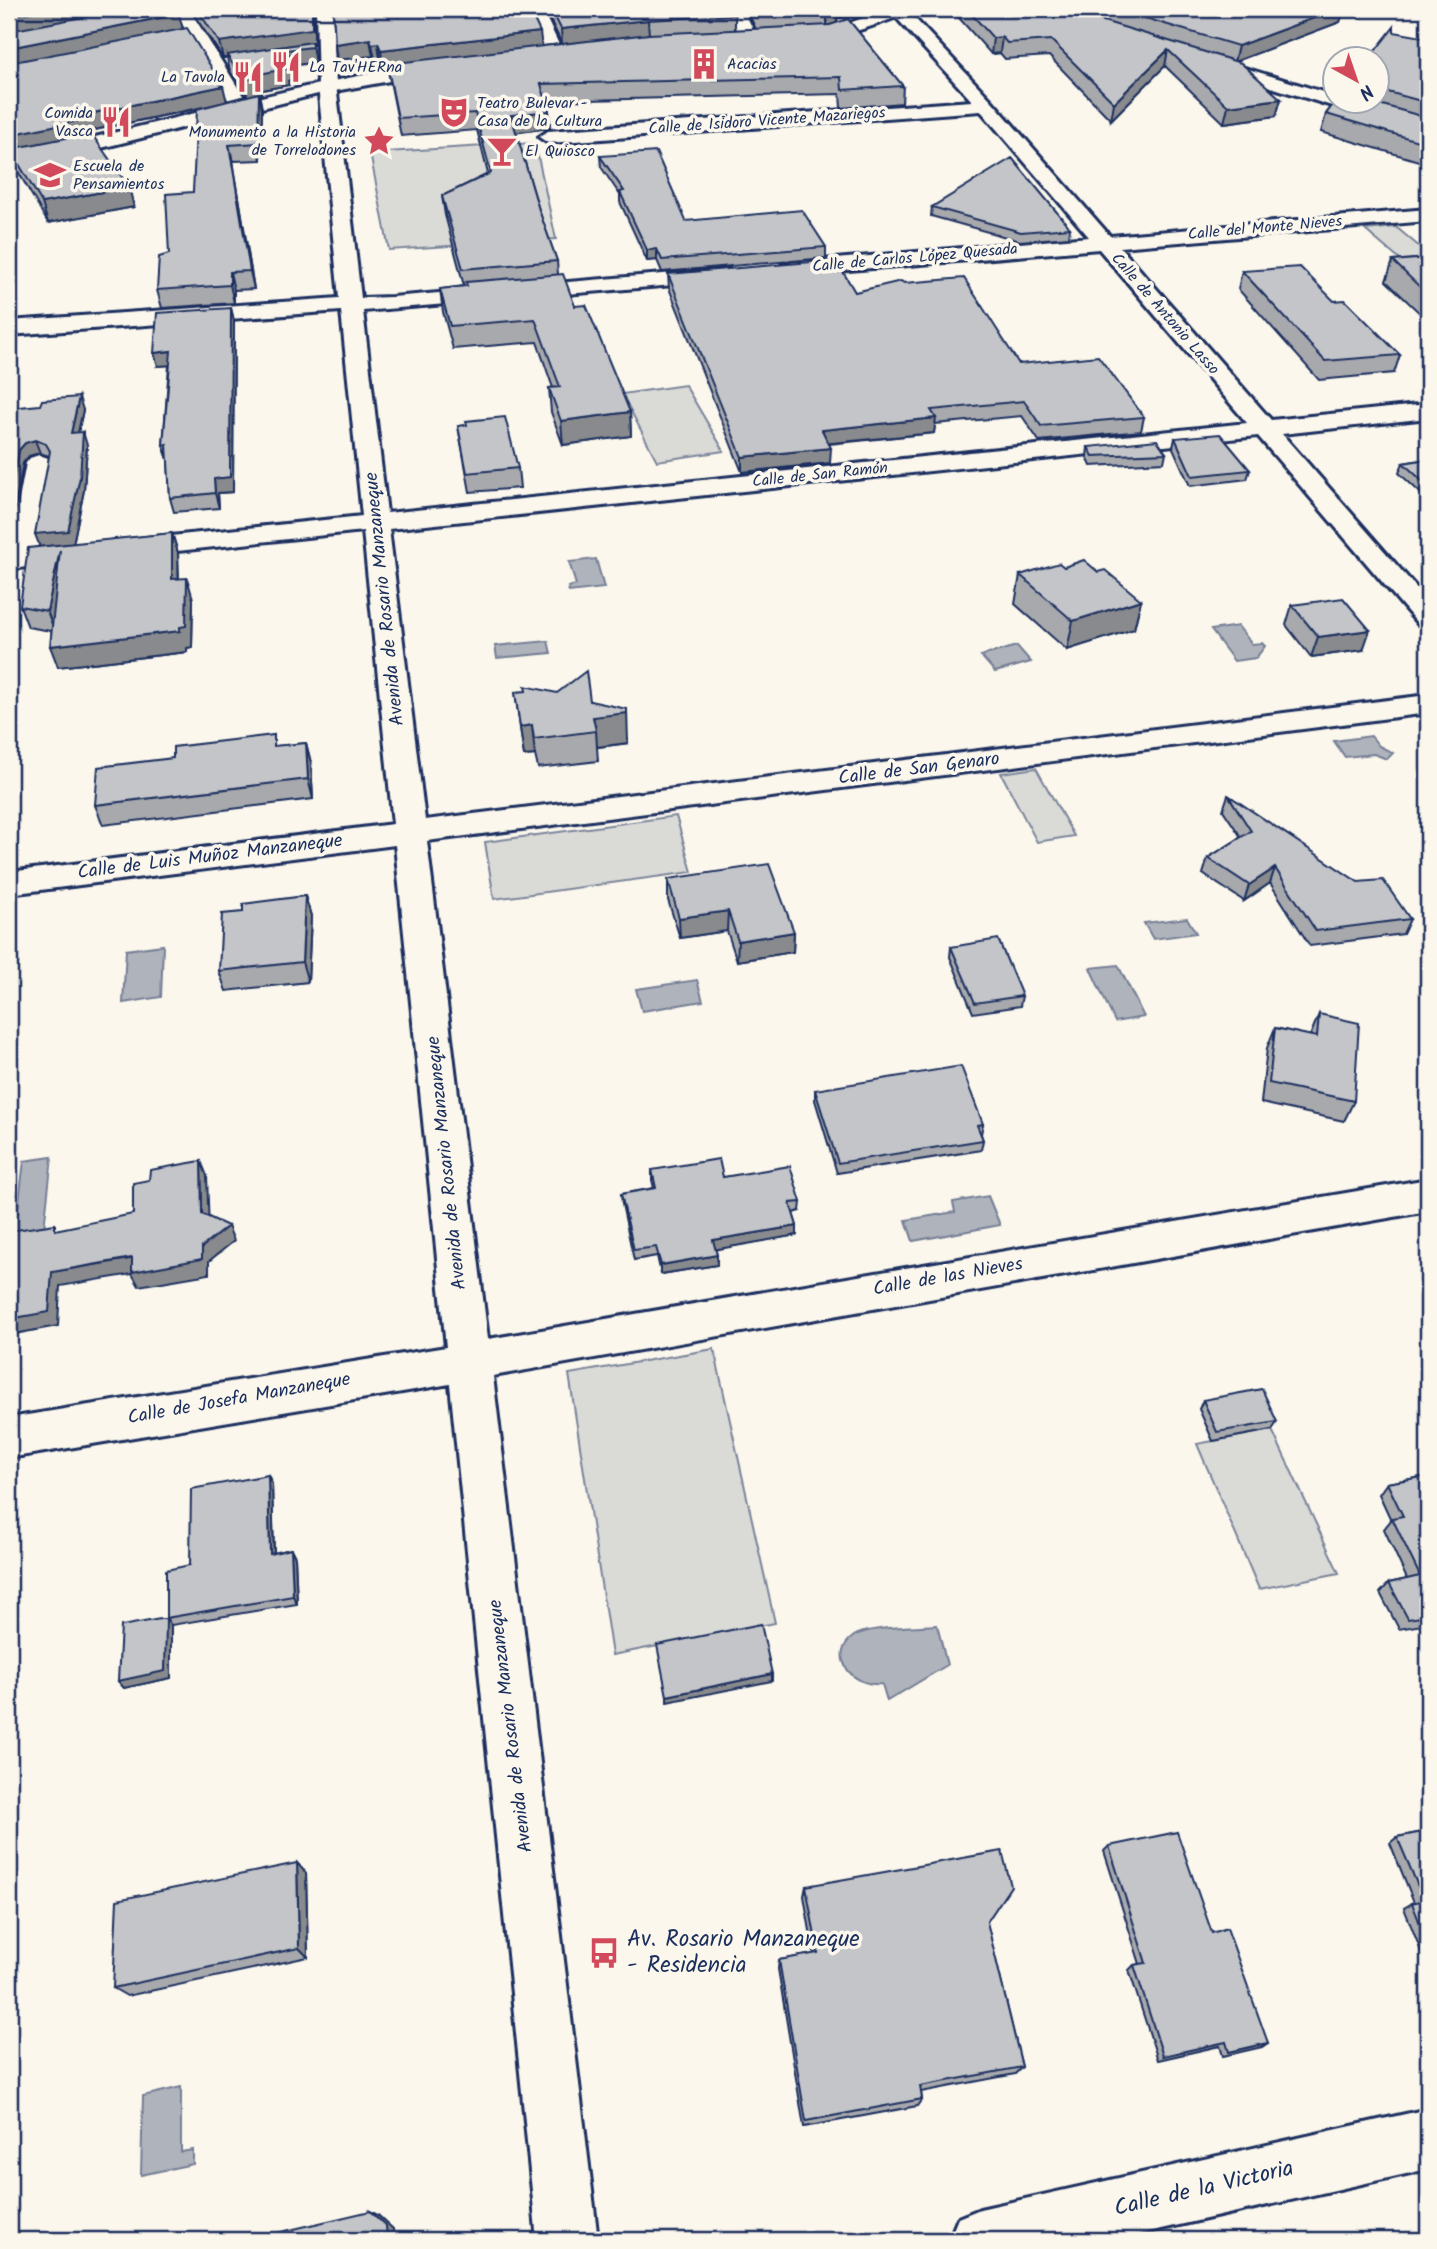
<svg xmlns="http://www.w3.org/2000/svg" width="1437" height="2249" font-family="Kalam,sans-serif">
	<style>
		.green { fill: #dadad7; stroke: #7a849a; stroke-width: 2 }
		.water { fill: #afb3bb; stroke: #747e96; stroke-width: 2 }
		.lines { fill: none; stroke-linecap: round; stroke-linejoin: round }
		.minor-casing { stroke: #1b2f5e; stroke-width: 6 }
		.secondary-casing { stroke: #1b2f5e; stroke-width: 6 }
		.minor { fill: #fbf7ec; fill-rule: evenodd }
		.secondary { fill: #fbf7ec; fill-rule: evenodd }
		.wall { fill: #a8a9ad; stroke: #1b2f5e; stroke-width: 2 }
		.shaded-wall { fill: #888a8d; stroke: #1b2f5e; stroke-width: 2 }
		.building { fill: #c3c5c9; stroke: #1b2f5e; stroke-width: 2 }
		.labels { text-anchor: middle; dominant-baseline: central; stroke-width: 7; stroke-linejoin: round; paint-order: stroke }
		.far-poi-label { font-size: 16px; fill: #1b2f5e; stroke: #fbf7ec; text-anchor: start }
		.far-street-label { font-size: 16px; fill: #1b2f5e; stroke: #fbf7ec }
		.street-label { font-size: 19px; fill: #1b2f5e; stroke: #fbf7ec }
		.near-poi-label { font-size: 23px; fill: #1b2f5e; stroke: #fbf7ec; text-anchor: start }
		.near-street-label { font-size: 23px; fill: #1b2f5e; stroke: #fbf7ec }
	</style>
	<rect width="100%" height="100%" fill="#fbf7ec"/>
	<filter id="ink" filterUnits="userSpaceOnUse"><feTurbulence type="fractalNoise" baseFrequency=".0143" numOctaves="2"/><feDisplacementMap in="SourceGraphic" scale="14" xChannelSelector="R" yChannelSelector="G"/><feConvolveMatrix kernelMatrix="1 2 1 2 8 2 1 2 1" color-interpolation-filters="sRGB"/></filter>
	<g filter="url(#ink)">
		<path class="green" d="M535,143L556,239L389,250L370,153Z
			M1396,227L1428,254V258L1400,260L1365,230Z
			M685,385L724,451L657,461L622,394Z
			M1036,768L1074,836L1037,842L1001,773Z
			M676,816L692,872L494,899L485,842Z
			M714,1349L775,1623L612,1655L569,1374Z
			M1272,1430L1339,1573L1259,1589L1197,1444Z"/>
		<path class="water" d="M596,559L604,588L569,592L568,587L576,585L569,562Z
			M1238,626L1252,644L1262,643L1265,646L1256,658L1234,661L1211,630Z
			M548,641L551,653L497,658L495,646Z
			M1017,646L1031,662L995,672L981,656Z
			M1371,736L1379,746L1393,753L1387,759L1374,754L1345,757L1334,741Z
			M1187,918L1196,933L1153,939L1144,923Z
			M163,945L161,997L123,1003L126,950Z
			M1118,965L1144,1017L1115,1022L1090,968Z
			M697,980L703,1001L642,1011L636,989Z
			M52,1157L44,1229L15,1233L24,1161Z
			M988,1196L1000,1225L913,1241L906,1220L955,1212L953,1202Z
			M937,1625L947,1665L887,1701L882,1684C850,1687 828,1654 854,1636C869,1626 917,1627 937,1625Z
			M181,2087V2152L193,2150V2164L141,2175L143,2096Z"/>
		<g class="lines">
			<defs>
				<path id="minor" d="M173,9H189L250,107L247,111H235Z
					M316,9H332L336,85L361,298L392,297L722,269L730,270L733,275L730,280L722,281L363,311L387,513L1247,423L1099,249L789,275L782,273L778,269L782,265L789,263L1089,237L981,111L548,143L539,137L548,131L972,101L893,14V9H906L992,101L1110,236L1428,209V221L1120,247L1271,420L1428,404V418L1282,434L1428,601V626L1418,624L1258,436L389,529L425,820L1428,695V713L427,841L488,1339L1428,1179V1211L493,1376L598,2240H537L450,1384L9,1458V1418L446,1347L395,845L9,894V872L393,824L363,531L9,569V553L26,463L30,458L39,455L48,458L52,463L37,550L362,516L341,311L9,335V321L339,298L318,85Z
					M526,9H542L563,53L561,57H549Z
					M727,9H743L758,39L756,43H744Z
					M1206,56L1336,96V102H1353L1428,125V136L1200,65L1198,61Z
					M1428,2109V2169L1113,2240H949L958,2218L980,2209Z"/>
				<path id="secondary" d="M890,9H912L910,12C889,20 810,52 794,35L802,30L846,24Z
					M439,62L445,63L448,67L445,71L318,94L105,147L9,167V155C153,128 293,83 439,62Z"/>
			</defs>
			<use href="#minor" class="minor-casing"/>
			<use href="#secondary" class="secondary-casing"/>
			<use href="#minor" class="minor"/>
			<use href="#secondary" class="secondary"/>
		</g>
		<path class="wall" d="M9,9L182,29L226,101L246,96L230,71L227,58H223L190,9H314V45H312L315,63L294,65L296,77L288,81L289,85L262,90V93L259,94L262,109L261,160L233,161L254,289L234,290V303L162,308L157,290L169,254L193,192L206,107L85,132L134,207L48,223L16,168L11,152L9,153Z
			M333,9L542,46L562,44L545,9H732L735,15V30L756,29L746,9H886L859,16L837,18V23L903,86L902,103L841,108L840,94L546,101L549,111L550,128L516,132L539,210L557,261L558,274L630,412L631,436L563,445L551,412L549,388H553L537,342L453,349L443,312L440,289L464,286L445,215L442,196L488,174L477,130L401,136L387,66H383L380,59L375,60L373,56L337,60Z
			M951,9H1344L1340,22L1236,61L1281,99L1276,116L1224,123L1165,66L1111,120L1049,56L1005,59L1000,53L991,54Z
			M1428,36V160L1422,162L1321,132L1326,114L1335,102H1377V60Z
			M600,156L686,221L826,247V258L662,272L657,260L647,261L620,202V195L601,167Z
			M932,207L1070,228L1069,237L1020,241L931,216Z
			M1428,258V321L1386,281L1393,261Z
			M1242,271L1334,301L1400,355L1394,373L1319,380L1238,289Z
			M668,274L855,292L1144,417L1141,431L1039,441L1022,416L935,424L934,433L829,444L830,463L742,472L669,288Z
			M231,308L234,321L233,492L218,493L219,508L174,512L170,498L168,459L163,445L169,365L158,366Z
			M9,408L83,410L78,433L87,445L84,490L73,544L172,533L178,553L179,579L193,599L192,647L187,648V652L58,667L51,631L28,627L20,606L40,547L49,456L40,453L29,456L23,463L11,528Z
			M466,425L518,468L520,488L470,492L458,426Z
			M1175,438L1250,470L1247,479L1190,486L1173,448Z
			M1088,447L1166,453L1164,462L1091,466L1087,457Z
			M1428,459V500L1399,473L1403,463Z
			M1064,567L1141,600L1134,629L1067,650L1015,604L1020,575Z
			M1292,605L1363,650L1311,657L1286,625Z
			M515,692L590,701L628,739V743L597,747L598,761L538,768L535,755L524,756Z
			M306,743L311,763L313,799L103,825L95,805L277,746Z
			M1228,795L1410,919L1403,934L1310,946L1270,883L1244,901L1203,874L1208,858L1241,837L1223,810Z
			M668,879L794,932L793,952L737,961L727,931L680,938L668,900Z
			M305,896L311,916L308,982L226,991L219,971L243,912Z
			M951,947L1022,996L1020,1006L973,1013L950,957Z
			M1319,1014L1354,1101L1344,1121L1261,1103L1267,1048L1275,1028L1310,1036Z
			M815,1090L983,1124L981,1134L983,1140L981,1150L837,1173L815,1100Z
			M652,1170L723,1177L801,1202L800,1211L793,1213L797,1226V1235L715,1249L717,1255V1265L661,1274L657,1256L634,1260L622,1204L621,1194L654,1188L652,1180Z
			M1203,1400L1277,1422L1272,1430L1213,1441L1199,1409Z
			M268,1475L272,1484L274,1553L291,1549L295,1557L297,1604L171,1625V1678L124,1688L118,1681L166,1618L190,1565Z
			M1428,1476V1624L1399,1629L1380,1593L1389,1583L1407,1579L1384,1529L1391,1520L1379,1494L1387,1483Z
			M1428,1831V1969L1404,1908L1414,1902L1390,1843L1397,1837Z
			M1109,1846L1212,1933L1268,2043L1262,2047L1223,2056L1220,2046L1158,2060L1129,1970L1134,1965L1140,1964L1104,1851Z
			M297,1863L306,1873L308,1957L127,1996L113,1988Z
			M806,1886L987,1923L1022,2067L1015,2074L921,2092L922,2099L917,2106L804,2127L778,1969L779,1960L814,1954L804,1896Z"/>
		<path class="shaded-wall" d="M47,9H136L9,32V16Z
			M312,9H314V45H312L315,63L294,65L296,77L288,81L289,85L262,90V93L259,94L262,109L261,160L244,81L227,55V58H223L219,42Z
			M833,9H886L859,16L837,18V23L827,26V11Z
			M1338,9H1344L1340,22L1234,62L1238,46Z
			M179,14L183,30L9,65V48Z
			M648,20L649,35L562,45L561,29Z
			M540,32L542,48L383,66L381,50Z
			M1002,37L1000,53L991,54L993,38Z
			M370,39L373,56L337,60L335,44Z
			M378,43L380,59L375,60L372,44Z
			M1168,50L1165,66L1111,120L1114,103Z
			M223,86L227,102L85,132L87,137L10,149L11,152L9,153V135L79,116Z
			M1281,99L1276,116L1224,123L1228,106Z
			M549,111L550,128L513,133L511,115Z
			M1427,144H1428V160L1422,162Z
			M229,145L233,161L254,289L250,271Z
			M129,187L134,207L48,223L42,203Z
			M657,249V260L647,261V250Z
			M230,272L234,290V303L230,285Z
			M231,308L234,321L233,492L218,493L219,508L215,493L214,479Z
			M171,351L174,365L158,366L154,353Z
			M79,397L83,410L75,446L71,433Z
			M630,412L631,436L563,445L561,421Z
			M936,418L934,433L822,444V430Z
			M83,432L87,445L84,490L73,544L40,547L35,534Z
			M35,440L40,453L29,456L23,463L11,528H9V501L19,450L25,443Z
			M167,444L168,459L163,445Z
			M831,448L830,463L742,472V457Z
			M172,533L178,553L179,600L172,579Z
			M60,550L55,632L47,611Z
			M187,578L193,599L192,647L187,648V652L58,667L50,646L180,627Z
			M1141,600L1134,629L1067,650L1073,621Z
			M1370,630L1363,650L1311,657L1318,637Z
			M627,709L628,743L597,747L596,731L593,717Z
			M532,725L535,755L524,756L520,727Z
			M306,743L311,763L313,799L308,779Z
			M1275,868L1270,883L1244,901L1249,885Z
			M305,896L311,916L308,982L302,962Z
			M728,911L727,931L680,938L679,918Z
			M794,932L793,952L737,961L738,941Z
			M9,1048L15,1059L10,1097L9,1095Z
			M201,1161L207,1176L209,1229L202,1214Z
			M228,1226L234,1241L209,1261V1274L139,1286L132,1274L60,1286L58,1326L9,1335V1319L52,1272L202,1247Z
			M797,1226V1235L713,1250V1240Z
			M717,1255V1265L661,1274V1265Z
			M268,1475L272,1484L274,1561L270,1554Z
			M291,1549L295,1557L297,1604L293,1596Z
			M166,1618L171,1625V1678L124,1688L118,1681Z
			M772,1674V1681L667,1702V1696Z
			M297,1863L306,1873L308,1957L299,1948Z
			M370,2211L378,2215L393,2229L394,2240H387Z"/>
		<path class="building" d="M9,9H47L9,16Z
			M126,9H176L179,14L9,48V31Z
			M197,9H312V29L219,42Z
			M333,9H529L540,32L381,50L378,43L372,44L370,39L335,44Z
			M551,9H732L735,15L648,20L561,29Z
			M754,9H833L827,11L757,14Z
			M967,9H1064L1241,63L1281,99L1228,106L1168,50L1114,103L1051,40L1007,43L1002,37L993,38Z
			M1115,9H1338L1238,46Z
			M848,19L903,86L842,90L841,77L541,84L549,111L511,115L539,210L557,261L463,269L442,196L491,173L475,113L398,118L387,64L649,34L830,25Z
			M1394,27V32L1428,38V103L1377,89V60H1368Z
			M187,28L223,86L79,116L82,120L9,135V63Z
			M312,42V47L286,50L294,61L284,65L286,69L259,74V77L244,81L227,55Z
			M259,93L258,143L229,145L250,271L230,272V285L157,290L159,257L169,254L166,194L193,192L197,109Z
			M1335,102H1372L1428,118V144L1326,114Z
			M91,133L129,187L42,203L10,149Z
			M656,152L686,221L802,210L826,247L662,260L657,249L647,250L620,192L624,191L600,156Z
			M1012,158L1070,228L1021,232L932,207Z
			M1428,258V295L1393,261Z
			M836,260L855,292L901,281L904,283L964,278L1019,364L1098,356L1144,417L1041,426L1024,401L931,410L936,418L822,430L831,448L742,457L668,274Z
			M1300,267L1334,301L1345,300L1400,355L1325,361L1242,271Z
			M563,274L575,306L586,305L630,412L561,421L549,388L560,387L535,319L450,326L440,289L467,286L466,282Z
			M231,308L230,477L214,479L215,493L170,498L167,444L163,445L171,351L154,353L157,313Z
			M79,397L71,433L83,432L80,477L68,531L35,534L50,451L46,444L35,440L25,443L19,450L9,501V408L40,405L42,400Z
			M505,417L518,468L467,473L458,426L467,425L466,421Z
			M1220,434L1250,470L1192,476L1175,438Z
			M1157,440L1166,453L1093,456L1088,447Z
			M1428,459V486L1403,463Z
			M172,533V579L187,578L186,626L180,627V631L50,646L60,550L47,611L20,606L28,548Z
			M1084,560L1098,572L1105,570L1141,600L1073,621L1020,575L1059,563L1064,567Z
			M1343,598L1370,630L1318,637L1292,605Z
			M586,671L590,701L627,709V713L593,717L596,731L534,739L532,725L520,727L515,692L526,691L525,686L557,693Z
			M274,735V746L306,743L308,779L95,805L98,767L173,758V747Z
			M1228,795L1358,882L1383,880L1410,919L1316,931L1275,868L1249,885L1208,858L1251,831Z
			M769,864L794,932L738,941L728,911L679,918L668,879Z
			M305,896L302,962L219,971L222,914L243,912V904Z
			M998,939L1022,996L975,1003L951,947Z
			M1319,1014L1359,1023L1354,1101L1269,1083L1275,1028L1317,1037Z
			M961,1066L983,1124L977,1125L983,1140L838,1163L815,1090Z
			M719,1159L723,1177L790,1166L801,1202L790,1203L797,1226L713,1240L717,1255L661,1265L656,1247L634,1250L621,1194L656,1188L652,1170Z
			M201,1161L202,1214L228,1226L202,1247V1259L132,1272V1258L52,1272L49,1312L9,1319V1231L55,1224V1230L133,1214V1183L149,1180L150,1170Z
			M1262,1389L1277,1422L1217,1432L1203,1400Z
			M268,1475L270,1554L291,1549L293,1596L166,1618V1570L190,1565L191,1489Z
			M1428,1476V1616L1408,1619L1389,1583L1420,1576L1392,1518L1403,1516L1387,1483Z
			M166,1618L165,1671L118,1681L121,1626Z
			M761,1624L772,1674L667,1696L657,1645Z
			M1428,1831V1944L1412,1903L1424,1900L1397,1837Z
			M1177,1832L1212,1933L1227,1928L1268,2043L1229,2052L1226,2042L1163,2056L1134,1965L1146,1963L1109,1846Z
			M1002,1851L1011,1886L987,1922L1022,2067L920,2086L922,2099L806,2121L779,1960L818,1953L806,1886Z
			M297,1863L299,1948L113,1988L117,1900Z
			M370,2211L386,2226L387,2240H247Z"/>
	</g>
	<defs>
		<symbol id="building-bare" viewBox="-9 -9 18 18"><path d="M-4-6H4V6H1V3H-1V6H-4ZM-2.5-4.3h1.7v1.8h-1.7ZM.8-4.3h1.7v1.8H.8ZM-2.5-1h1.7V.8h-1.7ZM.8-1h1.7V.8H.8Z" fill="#d1495b" stroke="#fbf7ec" stroke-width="2.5" paint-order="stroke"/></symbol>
		<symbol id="restaurant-bare" viewBox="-9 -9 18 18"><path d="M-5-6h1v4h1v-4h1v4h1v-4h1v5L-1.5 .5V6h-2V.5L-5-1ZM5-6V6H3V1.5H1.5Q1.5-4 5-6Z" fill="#d1495b" stroke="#fbf7ec" stroke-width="2.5" paint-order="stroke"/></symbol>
		<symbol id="theatre-bare" viewBox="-9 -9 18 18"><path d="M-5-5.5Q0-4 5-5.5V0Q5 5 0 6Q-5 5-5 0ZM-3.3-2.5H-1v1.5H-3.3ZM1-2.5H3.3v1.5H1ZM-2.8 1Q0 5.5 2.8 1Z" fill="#d1495b" stroke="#fbf7ec" stroke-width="2.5" paint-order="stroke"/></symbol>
		<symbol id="sight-bare" viewBox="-9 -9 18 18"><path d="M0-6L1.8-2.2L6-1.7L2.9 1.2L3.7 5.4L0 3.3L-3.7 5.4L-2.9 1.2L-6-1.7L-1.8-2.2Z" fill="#d1495b" stroke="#fbf7ec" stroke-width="2.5" paint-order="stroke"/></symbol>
		<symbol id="bar-bare" viewBox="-9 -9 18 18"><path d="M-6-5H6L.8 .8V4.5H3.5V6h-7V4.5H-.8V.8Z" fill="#d1495b" stroke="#fbf7ec" stroke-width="2.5" paint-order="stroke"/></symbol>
		<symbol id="school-bare" viewBox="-9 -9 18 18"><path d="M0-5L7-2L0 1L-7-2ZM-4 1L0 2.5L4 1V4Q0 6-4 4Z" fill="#d1495b" stroke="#fbf7ec" stroke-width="2.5" paint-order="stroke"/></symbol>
		<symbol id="bus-bare" viewBox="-9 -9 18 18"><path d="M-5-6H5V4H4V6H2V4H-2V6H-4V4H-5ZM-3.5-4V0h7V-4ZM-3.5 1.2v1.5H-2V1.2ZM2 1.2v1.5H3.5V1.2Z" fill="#d1495b" stroke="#fbf7ec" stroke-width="2.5" paint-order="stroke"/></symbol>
	</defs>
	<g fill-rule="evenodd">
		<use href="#building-bare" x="682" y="42" width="44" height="44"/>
		<use href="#restaurant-bare" x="264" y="45" width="44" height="44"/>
		<use href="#restaurant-bare" x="226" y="55" width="44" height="44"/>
		<use href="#theatre-bare" x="432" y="90" width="44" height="44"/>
		<use href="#restaurant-bare" x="94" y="100" width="44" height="44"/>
		<use href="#sight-bare" x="357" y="119" width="44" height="44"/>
		<use href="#bar-bare" x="480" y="129" width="44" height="44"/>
		<use href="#school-bare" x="28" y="153" width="44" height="44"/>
		<use href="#bus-bare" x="582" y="1931" width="44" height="44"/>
	</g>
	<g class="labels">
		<g class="far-poi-label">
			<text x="727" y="64">Acacias</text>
			<text x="309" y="67">La Tav'HERna</text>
			<text x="225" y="77" text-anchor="end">La Tavola</text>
			<text x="477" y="103">Teatro Bulevar -<tspan x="477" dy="18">Casa de la Cultura</tspan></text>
			<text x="93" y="113" text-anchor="end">Comida<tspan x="93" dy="18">Vasca</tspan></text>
			<text x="356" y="132" text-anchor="end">Monumento a la Historia<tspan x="356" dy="18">de Torrelodones</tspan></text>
			<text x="525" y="151">El Quiosco</text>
			<text x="73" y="166">Escuela de<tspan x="73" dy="18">Pensamientos</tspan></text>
		</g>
		<g class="far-street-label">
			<text transform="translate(767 121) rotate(-4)">Calle de Isidoro Vicente Mazariegos</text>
			<text transform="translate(1265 228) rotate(-5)">Calle del Monte Nieves</text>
			<text transform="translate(915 258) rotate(-5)">Calle de Carlos López Quesada</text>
			<text transform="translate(1165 314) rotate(49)">Calle de Antonio Lasso</text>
			<text transform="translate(820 475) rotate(-6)">Calle de San Ramón</text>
		</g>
		<g class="street-label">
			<text transform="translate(385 599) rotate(-96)">Avenida de Rosario Manzaneque</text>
			<text transform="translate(919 769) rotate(-7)">Calle de San Genaro</text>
			<text transform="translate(210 857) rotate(-7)">Calle de Luis Muñoz Manzaneque</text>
			<text transform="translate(447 1163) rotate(-96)">Avenida de Rosario Manzaneque</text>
			<text transform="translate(948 1277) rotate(-10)">Calle de las Nieves</text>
			<text transform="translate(239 1399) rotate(-10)">Calle de Josefa Manzaneque</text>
			<text transform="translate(511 1726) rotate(-97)">Avenida de Rosario Manzaneque</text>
		</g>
		<g class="near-poi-label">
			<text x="627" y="1940">Av. Rosario Manzaneque<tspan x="627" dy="26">- Residencia</tspan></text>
		</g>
		<g class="near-street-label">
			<text transform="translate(1204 2189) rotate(-13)">Calle de la Victoria</text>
		</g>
	</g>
	<rect width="1437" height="2249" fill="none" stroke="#fbf7ec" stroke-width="35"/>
	<rect x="18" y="18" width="1402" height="2214" fill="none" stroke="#1b2f5e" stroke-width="2.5" filter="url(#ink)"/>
	<g transform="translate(1356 80) rotate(140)"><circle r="33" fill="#fbf7ec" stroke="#a1a7b3" stroke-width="2"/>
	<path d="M0-5L12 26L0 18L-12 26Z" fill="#d1495b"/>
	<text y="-10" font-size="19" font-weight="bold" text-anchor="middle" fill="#1b2f5e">N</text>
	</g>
</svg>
